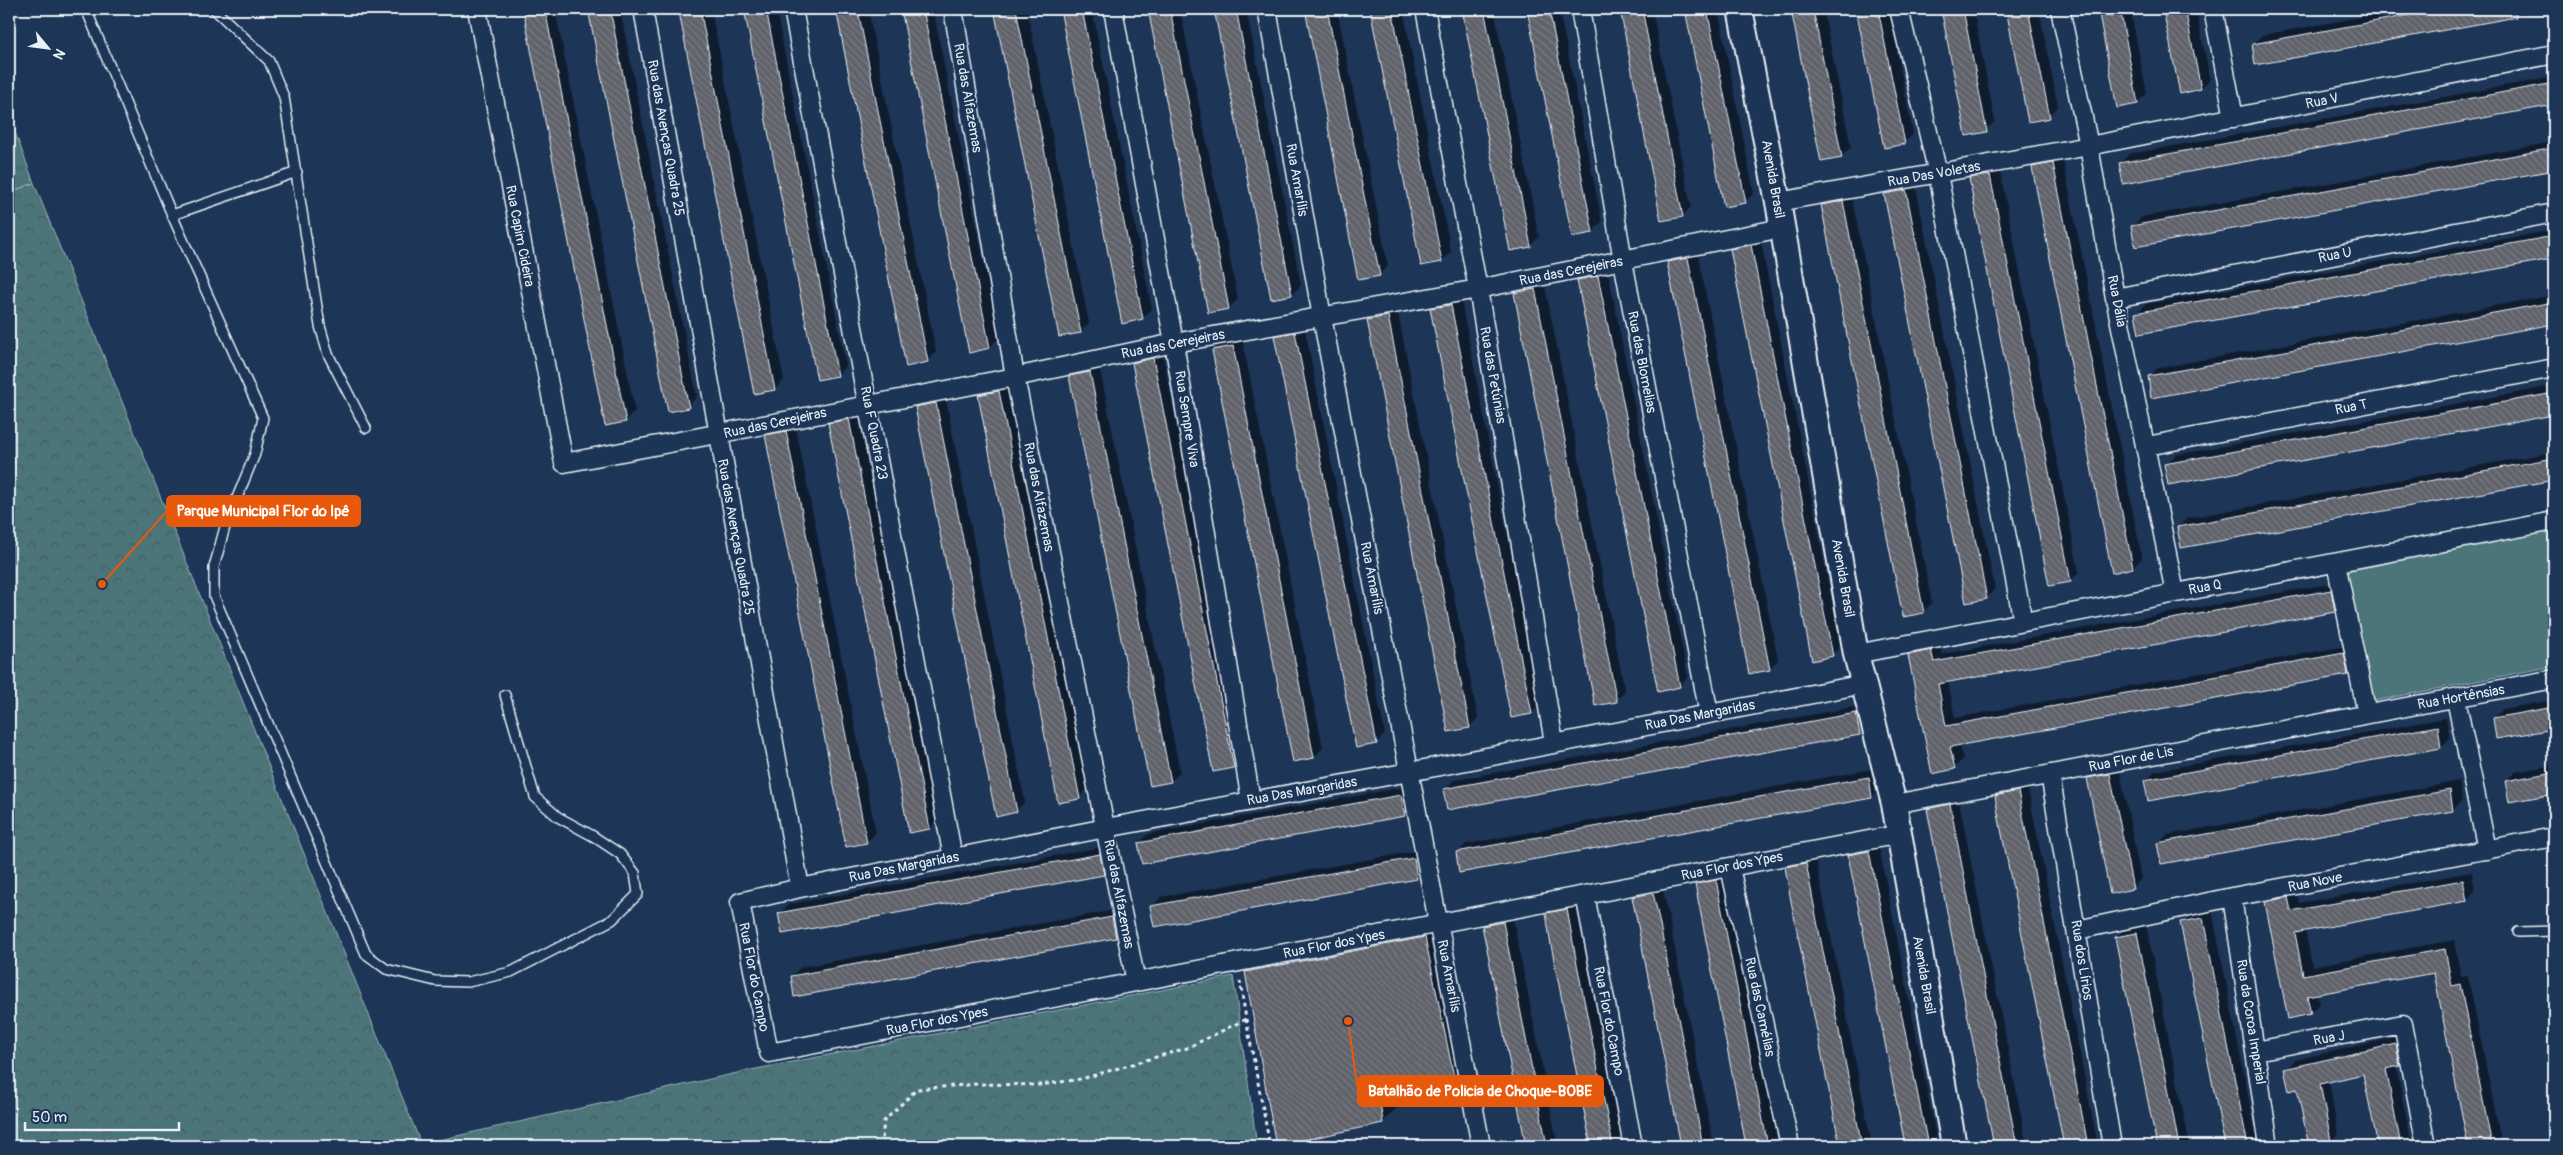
<svg xmlns="http://www.w3.org/2000/svg" width="2563" height="1155" font-family="Pangolin,sans-serif">
	<style>
		.grass { fill: url(#grass-tufts); stroke: #9ab2b8 }
		.forest { fill: url(#forest-crowns); stroke: #9ab2b8 }
		.park { fill: #4c7478; stroke: #9ab2b8 }
		.shadow { fill: #0007; fill-rule: evenodd }
		.building { fill: url(#building-back-hatch); stroke: #e8f1f8 }
		.lines { fill: none; stroke-linecap: round; stroke-linejoin: round }
		.lane-casing { stroke: #e8f1f8; stroke-width: 12 }
		.street-casing { stroke: #e8f1f8; stroke-width: 21 }
		.secondary-casing { stroke: #e8f1f8; stroke-width: 28 }
		.path { stroke: #e8f1f8; stroke-width: 3; stroke-dasharray: 4 4; stroke-linecap: butt }
		.lane { stroke: #1d3557; stroke-width: 9 }
		.street { stroke: #1d3557; stroke-width: 18 }
		.secondary { stroke: #1d3557; stroke-width: 24 }
		.labels { text-anchor: middle; dominant-baseline: central; stroke-width: 4; stroke-linejoin: round; paint-order: stroke }
		.street-label { font-size: 14px; fill: #e8f1f8; stroke: #1d3557 }
		.leader { fill: none; stroke: #e8590c; stroke-width: 2 }
		.callout-dot { fill: #e8590c; stroke: #1d3557; stroke-width: 2 }
		.callout { fill: #e8590c; stroke: #e8590c; stroke-width: 2 }
		.callout-label { font-size: 15px; text-anchor: middle; font-weight: bold; fill: #fff }
	</style>
	<defs>
		<pattern id="grass-tufts" width="24" height="20" patternUnits="userSpaceOnUse" patternTransform="scale(1.25)"><rect width="24" height="20" fill="#4c7478"/><path d="M3 7l-1-3M5 7V3M7 7l1-3M15 17l-1-3M17 17v-4M19 17l1-3" fill="none" stroke="#495c5f"/></pattern>
		<pattern id="forest-crowns" width="20" height="18" patternUnits="userSpaceOnUse" patternTransform="scale(1.25)"><rect width="20" height="18" fill="#4c7478"/><path d="M2 6a3 3 0 1 1 6 0M12 15a3 3 0 1 1 6 0" fill="none" stroke="#495c5f"/></pattern>
		<pattern id="building-back-hatch" width="6" height="6" patternUnits="userSpaceOnUse" patternTransform="scale(1.25)"><rect width="6" height="6" fill="#61626b"/><path d="M-1 5l2 2M0 0l6 6M5-1l2 2" fill="none" stroke="#787981"/></pattern>
	</defs>
	<rect width="100%" height="100%" fill="#1d3557"/>
	<filter id="ink" filterUnits="userSpaceOnUse"><feTurbulence type="fractalNoise" baseFrequency=".02" numOctaves="2"/><feDisplacementMap in="SourceGraphic" scale="10" xChannelSelector="R" yChannelSelector="G"/><feConvolveMatrix kernelMatrix="1 2 1 2 8 2 1 2 1" color-interpolation-filters="sRGB"/></filter>
	<g filter="url(#ink)">
		<path class="grass" d="M9,116L34,183L9,193Z"/>
		<path class="forest" d="M34,183L421,1144L746,1071L1233,976L1257,1146H9V193Z"/>
		<path class="park" d="M2554,527V666L2369,702L2344,569Z"/>
		<path class="shadow" d="M524,9H555L635,411L626,420L606,424Z
			M589,9H620L697,397L688,406L669,411Z
			M679,9H711L784,380L775,389L755,393Z
			M745,9H776L846,366L837,375L818,379Z
			M837,9H868L936,352L927,361L907,365Z
			M902,9H933L999,338L990,347L970,351Z
			M996,9H1027L1089,323L1080,332L1060,336Z
			M1061,9H1092L1152,309L1143,318L1123,322Z
			M1150,9H1180L1238,299L1229,308L1209,312Z
			M1215,9H1246L1301,285L1292,294L1272,298Z
			M1306,9H1337L1388,266L1379,275L1359,279Z
			M1372,9H1403L1451,252L1442,261L1422,265Z
			M1463,9H1494L1539,237L1530,246L1511,250Z
			M1528,9H1559L1602,222L1593,231L1573,236Z
			M1621,9H1652L1691,207L1682,216L1662,220Z
			M1686,9H1718L1754,193L1745,202L1725,206Z
			M1792,9H1823L1851,147L1842,156L1822,161Z
			M1858,9H1889L1913,134L1904,143L1885,146Z
			M1942,9H1973L1995,121L1986,130L1967,134Z
			M2008,9H2039L2058,107L2049,116L2029,120Z
			M2099,9H2130L2147,93L2138,102L2118,106Z
			M2164,9H2196L2210,79L2201,88L2181,92Z
			M2405,9H2549L2256,63L2253,44L2262,35Z
			M2554,77V104L2124,182L2120,163L2129,154Z
			M2554,142V169L2136,246L2133,226L2142,217Z
			M2062,155L2142,558L2133,567L2033,167L2042,158Z
			M1999,166L2079,572L2070,581L1970,179L1979,170Z
			M1915,182L1995,589L1986,598L1886,194L1895,185Z
			M1851,193L1932,603L1923,612L1823,206L1832,197Z
			M2554,230V257L2140,333L2137,313L2146,304Z
			M1760,237L1841,646L1832,655L1731,250L1740,241Z
			M1697,249L1778,660L1769,669L1669,263L1678,254Z
			M1607,267L1688,677L1679,686L1578,280L1587,271Z
			M1544,281L1625,691L1616,700L1516,294L1524,285Z
			M2554,295V323L2152,396L2149,377L2158,368Z
			M1460,296L1541,704L1532,713L1432,309L1440,300Z
			M1397,308L1478,718L1469,727L1368,320L1377,311Z
			M1304,324L1385,734L1376,743L1276,336L1285,327ZM1301,330L1302,332L1284,336V333Z
			M1242,338L1323,748L1314,757L1213,351L1222,342Z
			M1162,350L1242,758L1233,767L1133,363L1142,354Z
			M1099,364L1180,772L1171,781L1071,377L1080,368Z
			M1008,383L1088,788L1079,798L979,395L988,386Z
			M2554,386V413L2169,484L2166,464L2175,455Z
			M945,395L1025,802L1016,811L916,407L925,398Z
			M858,411L939,819L930,828L829,424L838,415Z
			M795,423L876,833L867,842L766,436L775,427Z
			M2554,452V479L2182,547L2178,527L2187,518Z
			M2340,582L2343,601L2334,610L1948,681L1955,718L2352,645L2356,664L2347,673L1960,744L1963,759L1954,768L1910,655L1919,646L1940,642L1942,654Z
			M2554,700V727L2497,738L2494,718L2503,709Z
			M1865,705L1868,724L1859,733L1445,789L1454,780Z
			M2446,718L2450,738L2441,747L2146,780L2155,771Z
			M2554,765V793L2510,801L2506,781L2515,772Z
			M2119,766L2141,879L2132,888L2089,779L2098,770Z
			M1877,768L1881,788L1872,797L1457,853L1466,844Z
			M2459,781L2462,801L2453,810L2162,863L2158,844L2167,835Z
			M2027,783L2098,1146H2065L1996,796L2005,787Z
			M1410,786L1413,806L1404,815L1139,843L1148,834Z
			M1958,796L2027,1146H1994L1928,809L1937,800Z
			M1878,842L1938,1146H1907L1850,855L1859,846Z
			M1108,846L1112,865L1103,874L780,913L789,904Z
			M1422,850L1426,869L1417,878L1152,906L1161,897Z
			M1815,855L1872,1146H1841L1786,868L1795,858Z
			M1725,872L1779,1146H1748L1697,885L1706,876Z
			M2472,872L2475,891L2466,900L2305,929L2312,966L2454,940L2461,977L2468,976L2502,1146H2470L2435,971L2317,993L2319,1004L2310,1013L2266,902L2275,893L2297,889L2299,903Z
			M1662,884L1714,1146H1683L1633,897L1642,888Z
			M1575,901L1624,1146H1592L1547,914L1556,905Z
			M1121,909L1125,928L1116,937L792,976L801,967Z
			M2212,910L2258,1146H2226L2182,923L2191,914Z
			M1512,913L1558,1146H1527L1484,926L1493,917Z
			M1443,919L1471,1058L1453,1076L1398,1088L1401,1104L1383,1122L1247,972L1265,954Z
			M2146,924L2190,1146H2158L2116,937L2126,928Z
			M2405,1035L2409,1056L2396,1066L2412,1146H2379L2364,1073L2329,1081L2338,1134L2329,1143L2310,1146L2298,1088L2286,1069L2295,1060Z"/>
		<path class="building" d="M545,9L626,422L605,426L524,14Z
			M588,9H610L689,408L668,412Z
			M694,9H700L775,390L754,394L679,12Z
			M744,9H766L838,376L817,380Z
			M901,9H923L990,348L969,353Z
			M994,9H1016L1081,333L1059,337Z
			M1060,9H1082L1143,319L1122,324Z
			M1148,9H1170L1229,309L1208,313Z
			M1214,9H1236L1292,295L1271,299Z
			M1305,9H1327L1380,276L1358,280Z
			M1370,9H1392L1442,262L1421,266Z
			M1462,9H1484L1531,247L1510,251Z
			M1527,9H1549L1593,233L1572,237Z
			M1620,9H1642L1683,217L1661,221Z
			M1685,9H1707L1746,203L1724,207Z
			M1791,9H1813L1842,158L1821,162Z
			M1856,9H1878L1905,144L1884,148Z
			M1941,9H1963L1987,132L1966,136Z
			M2006,9H2028L2050,118L2028,122Z
			M2098,9H2120L2138,104L2117,108Z
			M2163,9H2185L2201,89L2180,94Z
			M2442,9H2516V17L2255,65L2252,44Z
			M858,10L928,362L906,367L837,14Z
			M2554,83V105L2123,184L2119,163Z
			M2554,148V170L2135,247L2131,226Z
			M2053,163L2133,568L2112,573L2032,167Z
			M1990,175L2071,582L2049,586L1969,178Z
			M1906,190L1987,599L1966,603L1884,194Z
			M1843,201L1924,613L1903,617L1821,205Z
			M2548,237L2552,259L2139,334L2135,313Z
			M1751,245L1833,656L1812,661L1730,249Z
			M1688,258L1770,670L1749,674L1667,262Z
			M1598,276L1680,687L1658,692L1577,280Z
			M1535,289L1617,702L1595,706L1514,293Z
			M2554,302V324L2151,398L2148,376Z
			M1451,305L1532,714L1511,718L1430,308Z
			M1388,316L1470,728L1448,732L1367,320Z
			M1295,332L1377,744L1356,748L1274,336Z
			M1233,346L1314,758L1293,762L1212,350Z
			M1153,358L1234,768L1213,772L1132,363Z
			M1090,372L1171,782L1150,786L1069,376Z
			M999,391L1080,799L1058,803L978,395Z
			M2554,393V415L2168,485L2164,464Z
			M936,403L1017,812L996,817L915,407Z
			M849,419L930,829L909,833L828,423Z
			M786,431L867,843L846,847L765,435Z
			M2554,458V480L2181,548L2177,527Z
			M2331,590L2335,612L1938,684L1946,726L2344,653L2348,675L1950,747L1955,769L1932,774L1908,655L1931,650L1934,662Z
			M2554,707V729L2496,739L2493,718Z
			M1856,713L1860,735L1447,810L1443,789Z
			M2438,726L2441,748L2148,801L2144,780Z
			M2554,772V794L2509,802L2505,781Z
			M2110,774L2133,889L2110,894L2087,778Z
			M1869,777L1872,798L1459,873L1456,852Z
			M2450,790L2453,811L2161,864L2157,843Z
			M2018,791L2080,1104L2088,1146H2064L1999,819L1995,796Z
			M1401,795L1405,816L1142,864L1138,843Z
			M1950,804L1986,990L2017,1146H1994L1957,963L1927,809Z
			M1869,851L1927,1141L1905,1145L1848,855Z
			M1100,854L1104,875L782,934L778,913Z
			M1414,858L1417,879L1154,927L1150,906Z
			M1806,863L1818,926L1862,1146H1840L1790,896L1785,867Z
			M1716,880L1767,1141L1746,1145L1695,884Z
			M2463,880L2467,901L2295,933L2303,975L2445,949L2452,986L2460,984L2492,1146H2468L2434,973L2307,996L2311,1014L2288,1019L2265,902L2288,897L2291,911Z
			M1653,893L1658,915L1703,1146H1681L1638,926L1632,897Z
			M1567,909L1576,959L1613,1146H1591L1550,940L1546,913Z
			M1112,917L1116,938L794,997L791,976Z
			M2203,918L2216,985L2248,1146H2225L2180,922Z
			M1503,922L1507,942L1547,1146H1526L1488,954L1482,926Z
			M2137,933L2166,1077L2179,1146H2157L2145,1087L2115,937Z
			M1425,937L1454,1077L1379,1094L1383,1123L1276,1146L1245,972Z
			M2396,1044L2400,1066L2386,1069L2401,1146H2378L2363,1074L2320,1084L2332,1146H2309L2297,1089L2289,1091L2284,1069Z"/>
		<g class="lines">
			<defs>
				<path id="lane" d="M86,9L172,215L263,418L255,454L225,527L214,567V596L366,954L386,969L435,981L468,982L511,972L612,920L638,894L635,873L620,854L593,836L558,817L535,797L505,695
					M214,9L269,61L284,97L320,326L328,354L366,428
					M172,215L297,172
					M2518,932L2554,931"/>
				<path id="street" d="M477,9L564,463L1015,377L1174,343L1478,289L1782,228
					M643,9L800,888
					M793,9L953,858
					M953,9L1015,377L1136,982
					M1113,9L1174,343L1251,801
					M1267,9L1322,317L1481,1146
					M1425,9L1478,289L1554,743
					M1580,9L1623,261L1709,714
					M1899,9L1938,174L2023,622
					M2060,9L2089,146L2115,298L2175,593
					M2213,9L2234,118
					M1778,202L2089,146L2554,54
					M2115,298L2554,213
					M2147,446L2554,368
					M2336,563L2367,714
					M1856,654L2554,521
					M1864,684L1409,772L1106,828L800,888L740,902L769,1053L1900,834
					M2456,699L2487,850
					M2050,774L2112,1146
					M1894,804L2554,679
					M1730,867L1790,1146
					M1585,895L1633,1146
					M2232,897L2269,1146
					M2077,930L2232,897L2554,837
					M2255,1051L2403,1024L2426,1146"/>
				<path id="secondary" d="M1740,9L1778,202L1856,654L1894,804L1954,1146"/>
			</defs>
			<use href="#lane" class="lane-casing"/>
			<use href="#street" class="street-casing"/>
			<use href="#secondary" class="secondary-casing"/>
			<path class="path" d="M1246,1019L1270,1146
				M885,1146L882,1138L884,1121L917,1089L977,1084L1040,1085L1081,1079L1187,1048L1246,1019L1240,981"/>
			<use href="#lane" class="lane"/>
			<use href="#street" class="street"/>
			<use href="#secondary" class="secondary"/>
		</g>
	</g>
	<g class="labels">
		<g class="street-label">
			<text transform="translate(968 98) rotate(80)">Rua das Alfazemas</text>
			<text transform="translate(2322 101) rotate(-11)">Rua V</text>
			<text transform="translate(666 138) rotate(80)">Rua das Avenças Quadra 25</text>
			<text transform="translate(1934 174) rotate(-10)">Rua Das Voletas</text>
			<text transform="translate(1773 179) rotate(80)">Avenida Brasil</text>
			<text transform="translate(1297 180) rotate(80)">Rua Amarílis</text>
			<text transform="translate(520 236) rotate(79)">Rua Capim Cideira</text>
			<text transform="translate(2335 255) rotate(-11)">Rua U</text>
			<text transform="translate(1571 271) rotate(-11)">Rua das Cerejeiras</text>
			<text transform="translate(2117 301) rotate(79)">Rua Dália</text>
			<text transform="translate(1173 344) rotate(-11)">Rua das Cerejeiras</text>
			<text transform="translate(1642 362) rotate(79)">Rua das Blomelias</text>
			<text transform="translate(1493 375) rotate(80)">Rua das Petúnias</text>
			<text transform="translate(2351 407) rotate(-11)">Rua T</text>
			<text transform="translate(1187 419) rotate(81)">Rua Sempre Viva</text>
			<text transform="translate(775 423) rotate(-12)">Rua das Cerejeiras</text>
			<text transform="translate(874 433) rotate(79)">Rua F Quadra 23</text>
			<text transform="translate(1039 497) rotate(79)">Rua das Alfazemas</text>
			<text transform="translate(736 537) rotate(80)">Rua das Avenças Quadra 25</text>
			<text transform="translate(1372 578) rotate(79)">Rua Amarílis</text>
			<text transform="translate(1843 578) rotate(80)">Avenida Brasil</text>
			<text transform="translate(2205 587) rotate(-11)">Rua Q</text>
			<text transform="translate(2461 697) rotate(-10)">Rua Hortênsias</text>
			<text transform="translate(1700 715) rotate(-11)">Rua Das Margaridas</text>
			<text transform="translate(2131 759) rotate(-11)">Rua Flor de Lis</text>
			<text transform="translate(1302 791) rotate(-10)">Rua Das Margaridas</text>
			<text transform="translate(1732 866) rotate(-11)">Rua Flor dos Ypes</text>
			<text transform="translate(904 867) rotate(-11)">Rua Das Margaridas</text>
			<text transform="translate(2315 882) rotate(-11)">Rua Nove</text>
			<text transform="translate(1119 894) rotate(79)">Rua das Alfazemas</text>
			<text transform="translate(1334 944) rotate(-11)">Rua Flor dos Ypes</text>
			<text transform="translate(2082 960) rotate(81)">Rua dos Lírios</text>
			<text transform="translate(1924 975) rotate(80)">Avenida Brasil</text>
			<text transform="translate(1449 976) rotate(79)">Rua Amarílis</text>
			<text transform="translate(754 977) rotate(79)">Rua Flor do Campo</text>
			<text transform="translate(1760 1007) rotate(78)">Rua das Camélias</text>
			<text transform="translate(937 1021) rotate(-11)">Rua Flor dos Ypes</text>
			<text transform="translate(1609 1021) rotate(79)">Rua Flor do Campo</text>
			<text transform="translate(2251 1022) rotate(81)">Rua da Coroa Imperial</text>
			<text transform="translate(2329 1038) rotate(-10)">Rua J</text>
		</g>
	</g>
	<path class="leader" d="M102 584L167 511M1348 1021L1358 1091"/>
	<g class="callout-dot">
		<circle cx="102" cy="584" r="5"/>
		<circle cx="1348" cy="1021" r="5"/>
	</g>
	<g class="callout">
		<rect x="167" y="496" width="193" height="30" rx="5"/>
		<rect x="1358" y="1076" width="245" height="30" rx="5"/>
	</g>
	<g class="callout-label">
		<text x="263" y="516">Parque Municipal Flor do Ipê</text>
		<text x="1480" y="1096">Batalhão de Policia de Choque-BOBE</text>
	</g>
	<rect width="2563" height="1155" fill="none" stroke="#1d3557" stroke-width="30"/>
	<rect x="15" y="15" width="2533" height="1125" fill="none" stroke="#e8f1f8" stroke-width="2" filter="url(#ink)"/>
	<g transform="translate(48 48) rotate(119)" stroke="#1d3557" stroke-width="4" paint-order="stroke">
	<path d="M0-4L9 19L0 12L-9 19Z" fill="#e8f1f8"/>
	<text y="-8" font-size="14" font-weight="bold" text-anchor="middle" fill="#e8f1f8">N</text>
	</g>
	<path d="M25 1122v8h154v-8" fill="none" stroke="#e8f1f8" stroke-width="2.5"/>
	<text x="32" y="1122" font-size="15" fill="#e8f1f8" stroke="#1d3557" stroke-width="4" paint-order="stroke">50 m</text>
</svg>
